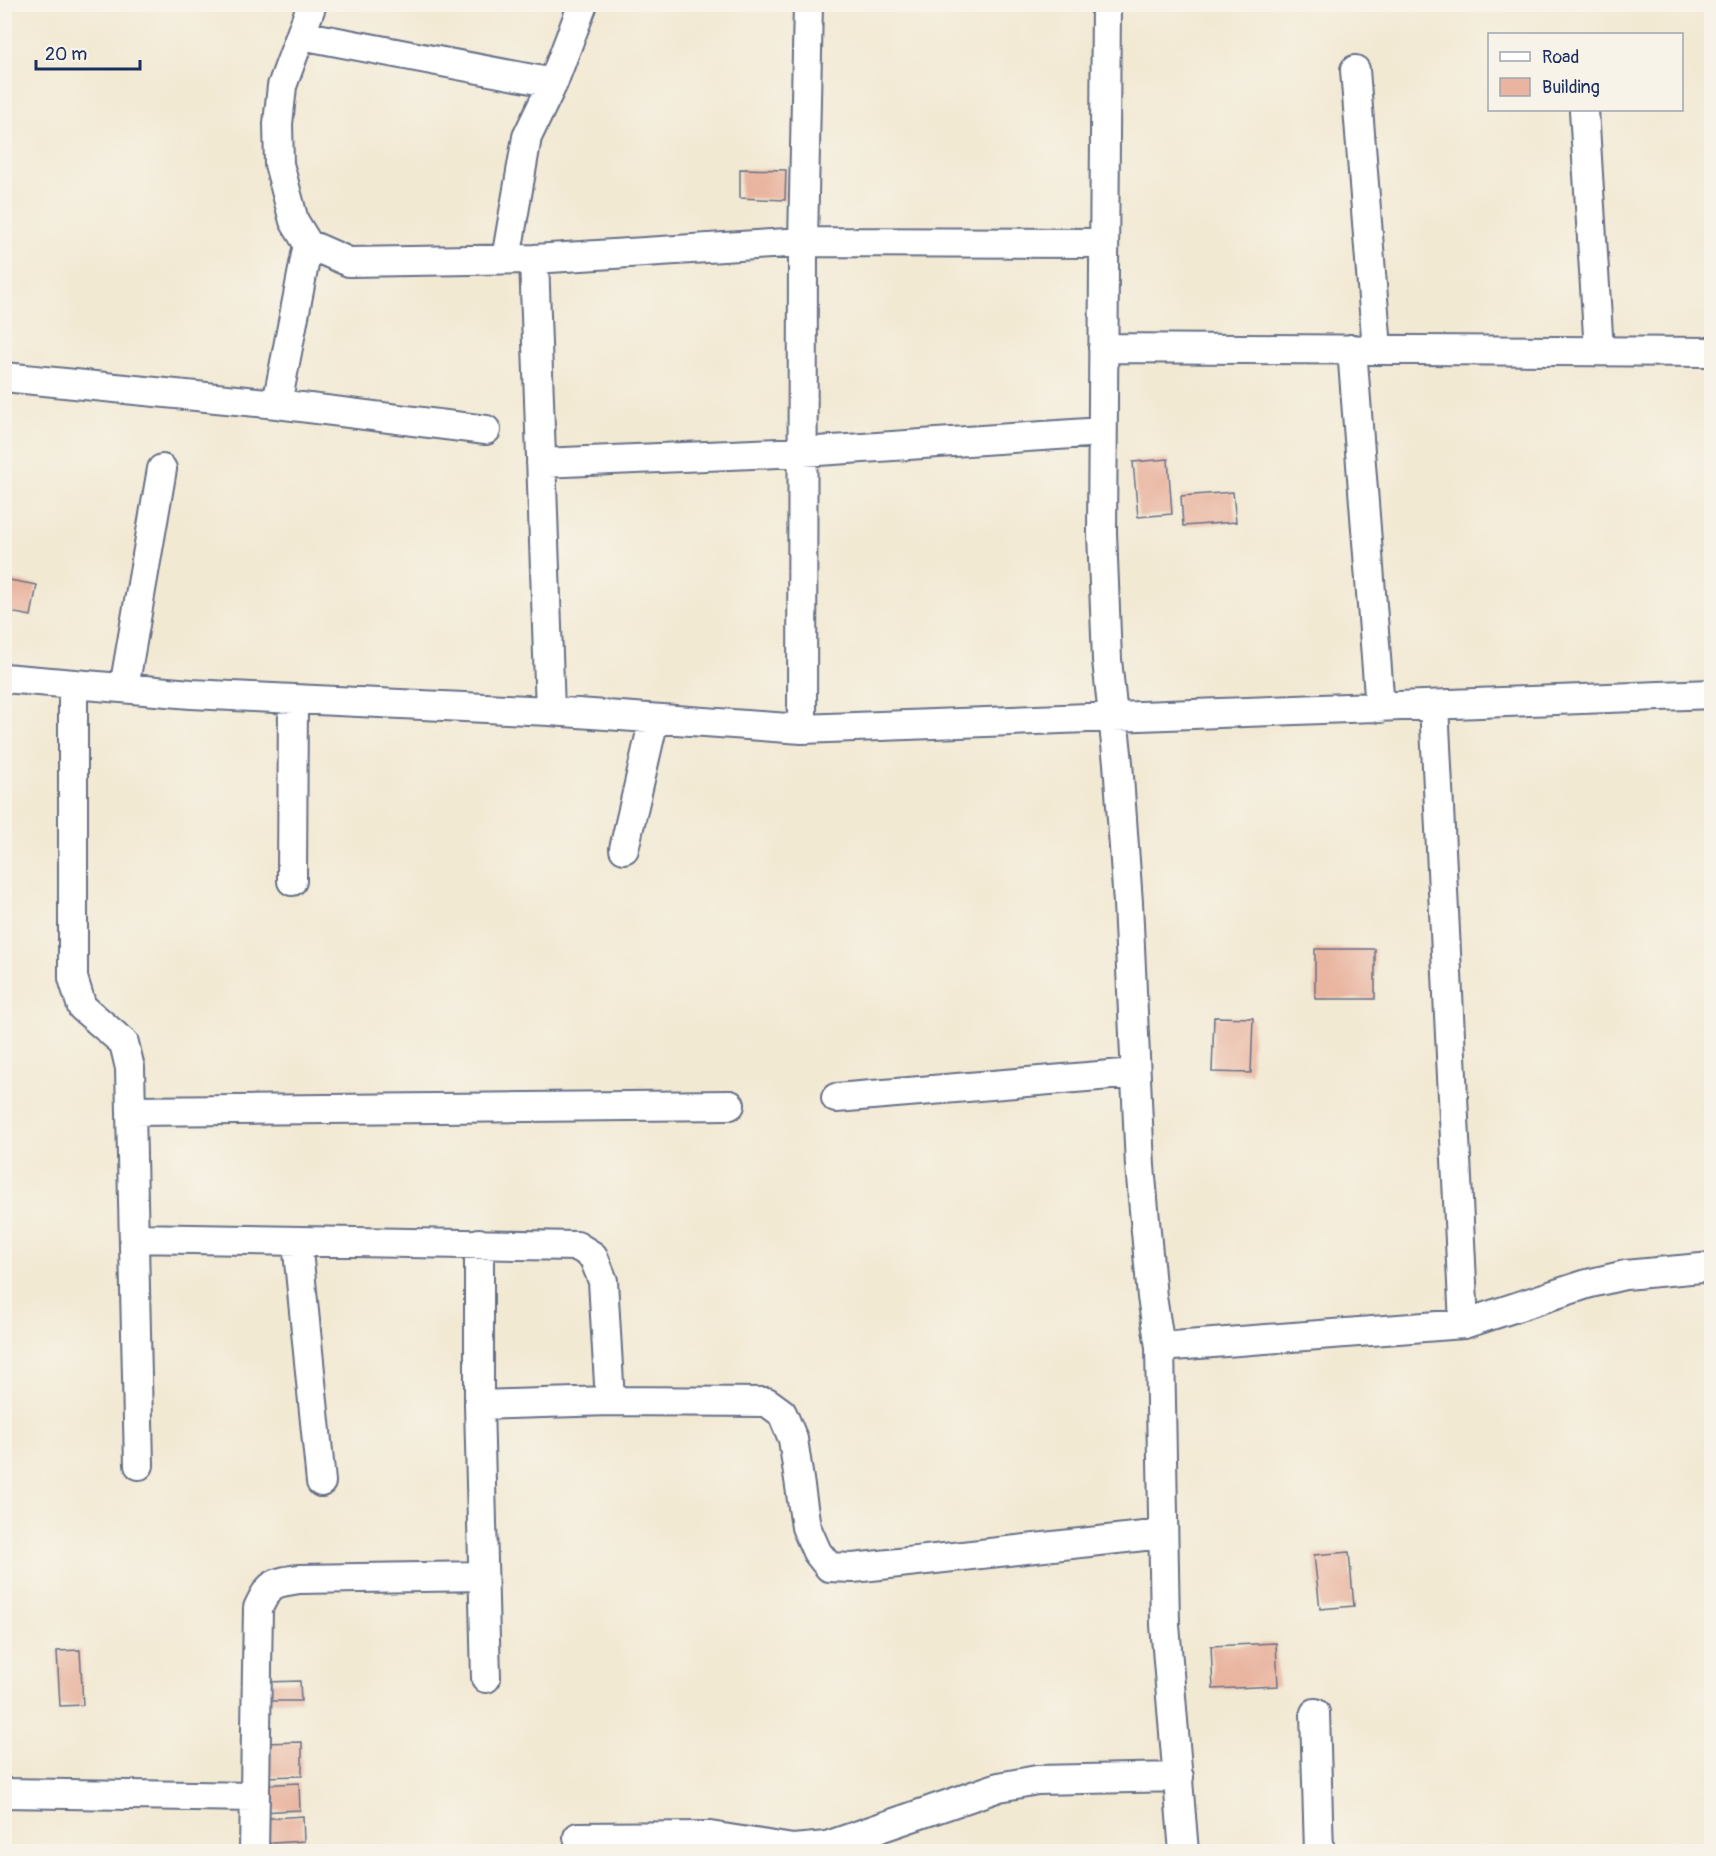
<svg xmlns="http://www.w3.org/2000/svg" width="1716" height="1856" font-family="Pangolin,sans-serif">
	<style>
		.building { fill: #e9b5a0 }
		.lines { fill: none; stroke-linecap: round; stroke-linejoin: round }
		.street-casing { stroke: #667087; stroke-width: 32 }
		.street { stroke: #fff; stroke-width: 28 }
	</style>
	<rect width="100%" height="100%" fill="#f7f3e8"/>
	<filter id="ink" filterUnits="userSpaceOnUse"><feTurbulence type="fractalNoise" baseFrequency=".0167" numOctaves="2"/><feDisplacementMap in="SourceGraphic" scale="12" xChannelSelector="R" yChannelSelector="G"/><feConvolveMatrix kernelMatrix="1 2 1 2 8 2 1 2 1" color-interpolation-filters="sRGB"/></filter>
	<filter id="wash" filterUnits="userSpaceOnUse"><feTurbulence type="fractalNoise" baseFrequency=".008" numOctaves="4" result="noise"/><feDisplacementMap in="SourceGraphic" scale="24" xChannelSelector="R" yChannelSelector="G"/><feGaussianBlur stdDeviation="1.35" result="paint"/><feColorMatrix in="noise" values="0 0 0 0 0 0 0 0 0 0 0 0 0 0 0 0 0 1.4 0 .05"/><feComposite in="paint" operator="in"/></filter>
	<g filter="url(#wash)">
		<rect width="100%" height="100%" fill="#f2e9d3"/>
		<g id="blocks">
			<path class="building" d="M740,169L786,170L785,200L740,198Z
				M1168,459L1172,514L1138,517L1133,462Z
				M1233,492L1236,522L1183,526L1181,496Z
				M4,579L37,585L31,616L4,611Z
				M1315,949H1375V999H1315Z
				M1214,1017L1253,1018L1251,1073L1212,1072Z
				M1349,1552L1354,1606L1320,1609L1314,1555Z
				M1276,1643L1278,1686L1213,1689L1211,1646Z
				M80,1650L83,1705L60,1706L57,1651Z
				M300,1681L301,1701H264V1682Z
				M302,1742V1776L262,1777V1743Z
				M299,1783L300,1810L259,1812L258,1785Z
				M303,1816L304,1841L259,1844L258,1819Z
				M309,1847L310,1852H256V1848Z"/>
		</g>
	</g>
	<g filter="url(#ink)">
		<use href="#blocks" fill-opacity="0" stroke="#667087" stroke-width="1.5"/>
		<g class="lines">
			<defs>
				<path id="street" d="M312,4L282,86L278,124L279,164L294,221L308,244L349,262L534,259L803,242L1104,243
					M1106,4L1102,533L1107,660L1118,763L1128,903L1140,1166L1152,1297L1160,1347L1165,1625L1184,1852
					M301,35L553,83
					M1355,70L1377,349
					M1584,110L1599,351
					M506,259L527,137L553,83L583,4
					M534,259L550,711
					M1103,348L1712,352
					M1352,349L1380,708
					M4,377L277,404L486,430
					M277,404L308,244
					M541,463L803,452L1102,432
					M4,678L191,694L550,711L802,729L1712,694
					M73,684V978L82,1007L124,1043L130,1068L139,1465
					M124,688L162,469
					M1434,705L1464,1324
					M802,729L803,242L808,4
					M624,849L654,719
					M292,881L293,699
					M836,1098L1135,1073
					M131,1111L730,1105
					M134,1238L577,1246L593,1256L603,1281L610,1401
					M297,1241L321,1482
					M479,1243V1405L486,1678
					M1160,1347L1464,1324L1587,1284L1625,1275L1712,1267
					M479,1405L610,1401L767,1402L782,1413L793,1439L806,1527L817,1552L829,1567L853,1568L1162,1534
					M1315,1713L1319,1852
					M4,1793L255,1797
					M578,1837L710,1836L793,1849L827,1846L999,1787L1037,1780L1179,1777
					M254,1852L258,1608C270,1583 272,1583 299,1579L483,1576"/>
			</defs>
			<use href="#street" class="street-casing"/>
			<use href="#street" class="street"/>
		</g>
	</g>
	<rect width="1716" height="1856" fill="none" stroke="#f7f3e8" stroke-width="24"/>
	<rect x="1488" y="33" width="195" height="78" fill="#f7f3e8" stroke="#9fa5b1" stroke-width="1.5"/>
	<rect x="1500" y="52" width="30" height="9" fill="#ffffff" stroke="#9fa5b1" stroke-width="1.5"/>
	<text x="1542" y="63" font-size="18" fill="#1b2f5e">Road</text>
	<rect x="1500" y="78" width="30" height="18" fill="#e9b5a0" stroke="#9fa5b1" stroke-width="1.5"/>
	<text x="1542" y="93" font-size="18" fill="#1b2f5e">Building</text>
	<path d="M36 60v9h104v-9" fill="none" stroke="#1b2f5e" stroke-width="3"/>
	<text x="45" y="60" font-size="18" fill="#1b2f5e" stroke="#f7f3e8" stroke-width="4.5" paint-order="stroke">20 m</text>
</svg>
